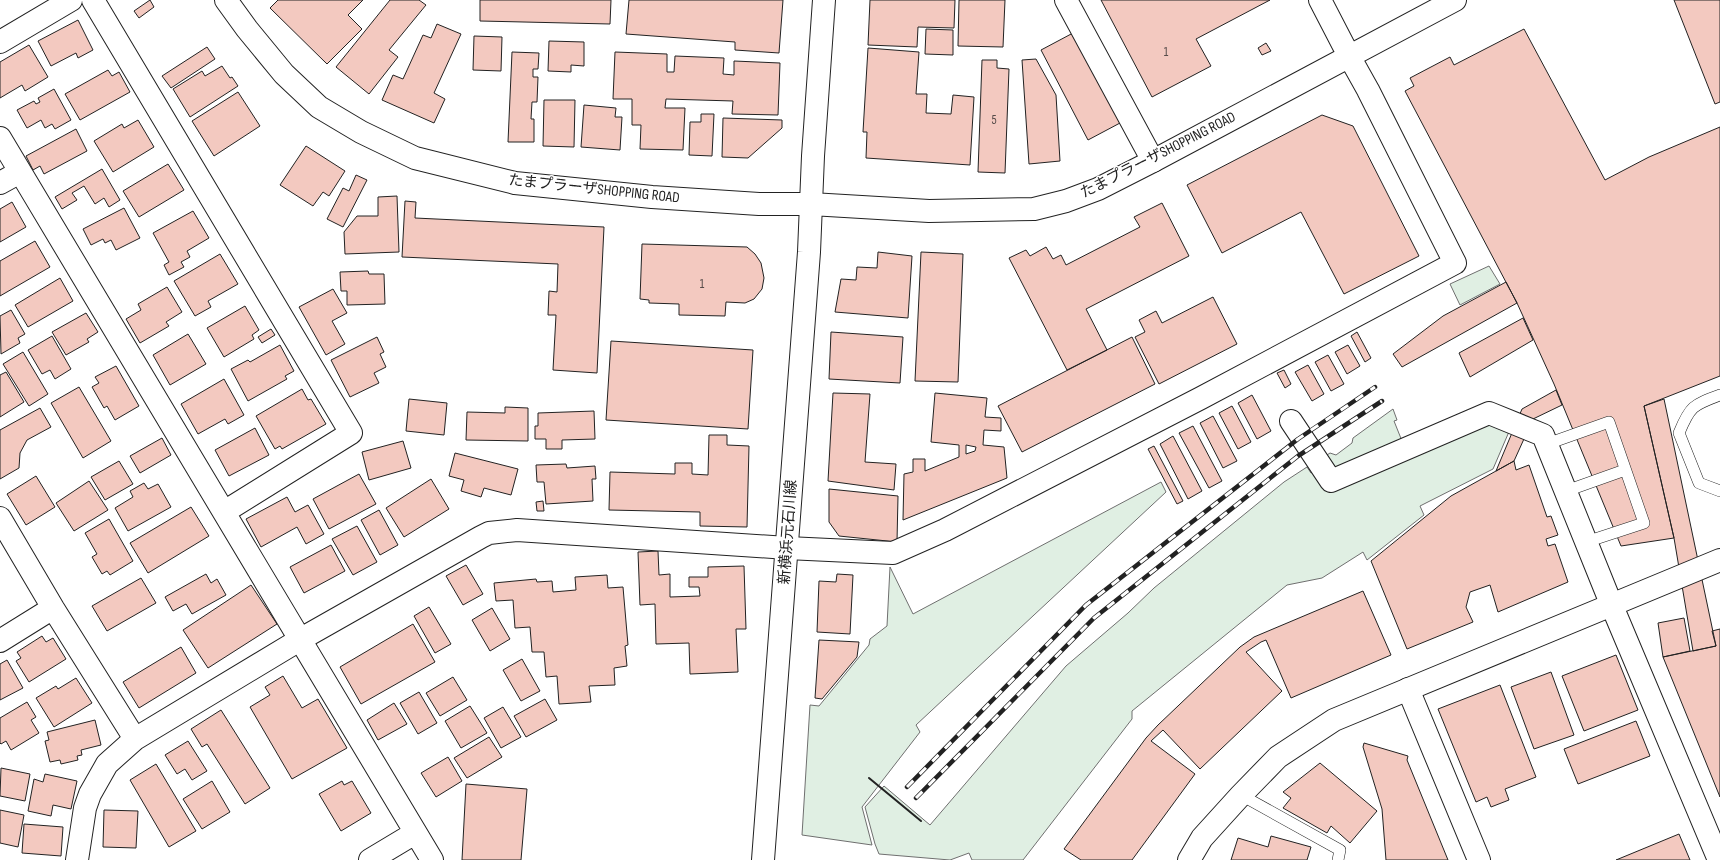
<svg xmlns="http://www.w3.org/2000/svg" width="1720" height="860" font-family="'Sofia Sans Condensed','Noto Sans JP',sans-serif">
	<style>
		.green { fill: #e0efe3; stroke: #6f6f6f }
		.building { fill: #f3c9c0; stroke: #222; fill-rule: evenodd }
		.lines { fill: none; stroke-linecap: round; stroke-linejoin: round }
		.service-casing { stroke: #222; stroke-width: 12 }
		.minor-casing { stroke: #222; stroke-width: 24 }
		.tertiary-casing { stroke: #222; stroke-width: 24 }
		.service { stroke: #fff; stroke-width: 11 }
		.minor { stroke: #fff; stroke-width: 22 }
		.tertiary { stroke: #fff; stroke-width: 22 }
		.rail-casing { stroke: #222; stroke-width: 4.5 }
		.rail { stroke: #fff; stroke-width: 3; stroke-dasharray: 9; stroke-linecap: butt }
		.wall { stroke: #222; stroke-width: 2 }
		.labels { text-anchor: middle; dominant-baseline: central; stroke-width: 3; stroke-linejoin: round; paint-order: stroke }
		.number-label { font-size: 13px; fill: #564c4a }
		.street-label { font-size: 15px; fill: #222; stroke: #fff }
	</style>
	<rect width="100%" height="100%" fill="#fff"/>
	<path class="green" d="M1489,266L1500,284L1460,305L1450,284Z
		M1393,409L1397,420L1394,421L1402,441L1334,469L1327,455L1330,453L1336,455L1352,443L1353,438Z
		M1489,418L1511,427L1493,469L1420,506L1424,515L1367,560L1363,552L1322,578L1287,585L1132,711V719L1023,860H972L969,853L950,860L879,854L875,844L865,807L884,786L930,825L1066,666L1128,613L1154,588L1284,482L1307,467L1311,473L1314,471L1328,487Z
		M1161,482L1166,492L916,725L920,732L862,807L872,845L802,835L810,705L819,706L869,645L870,639L887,626L890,567L913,614Z"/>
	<path class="building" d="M150,0L154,7L139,18L134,11Z
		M278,0H363L348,15L362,29L327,64L270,8Z
		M390,0H419L426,5L389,50L398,57L369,94L336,67Z
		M480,0H611L610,24L480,21Z
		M629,0H783L779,53L735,50V42L626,34Z
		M870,0H955L954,28L918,27L917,47L868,45Z
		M959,0H1005L1003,47L958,46Z
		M1101,0H1270L1196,39L1211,66L1152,97Z
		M1674,0H1720V102L1715,104Z
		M78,20L93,50L78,58L76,53L51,66L38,41Z
		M437,24L461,34L434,93L445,99L434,123L382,100L393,75L403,79L423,35L431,38Z
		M926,29L953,30V55L925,54Z
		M1524,29L1605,180L1649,157L1720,127V376L1644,406L1674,538L1621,546L1554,384L1517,303L1405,91L1414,86L1410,78L1450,57L1454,65Z
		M1073,33L1120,123L1088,140L1041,50Z
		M474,36L502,37L501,71L473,70Z
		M549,41L584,42V66L571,65V72L548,71Z
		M1266,43L1271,51L1262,55L1258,48Z
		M29,45L48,77L25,91L22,85L0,98V62Z
		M207,47L215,59L171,88L162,76Z
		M868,48L919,52L916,94H927L926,113L951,114L953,95L974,97L970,165L866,158L867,132H863Z
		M512,52L539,53L538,69H533V77H538L537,102H532L531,119H534V142H508Z
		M615,52L667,54V72H674L675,56L724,58L723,74L734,75V61L780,63L778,115L732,114L733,101L666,99L665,108H685L683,150L640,149L641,125H632V99H613Z
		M1036,59L1056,95L1060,161L1029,164L1022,60Z
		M982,60H997V68L1009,69L1005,173L978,172Z
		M222,66L230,78L232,77L238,86L190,117L173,89L202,71L205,76Z
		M108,70L112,76L119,72L130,92L80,120L65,94Z
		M54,89L71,120L55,129L52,124L45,128L41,120L27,128L17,110L34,101L36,104L40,102L38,98Z
		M238,92L260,126L214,156L192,121Z
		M544,100H575L574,147L543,146Z
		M584,105L616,108L615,117H622L620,150L581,147Z
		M701,114H714L712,156L689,155L690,122H701Z
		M1322,115L1353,126L1419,256L1344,294L1301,212L1222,253L1187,185Z
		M723,118L782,120V128L748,158L722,157Z
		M138,120L154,147L113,172L94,141L122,124L124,128Z
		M76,129L87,151L44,174L40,166L33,170L26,156Z
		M306,146L345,171L329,196L323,192L313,206L280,185Z
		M168,164L184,190L139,217L123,191Z
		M102,169L120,200L109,207L104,198L95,204L84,186L72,193L77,200L62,209L55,197Z
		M356,175L367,180L343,227L327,219L343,188L349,191Z
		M397,196L399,252L345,254L344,232L357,216H378V197Z
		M405,201L416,202L415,218L604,227L597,373L553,370L556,315H548L549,291L557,292L558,264L402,257Z
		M12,202L26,227L0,242V209Z
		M1162,203L1189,256L1086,309L1107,350L1067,370L1009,258L1026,250L1030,256L1046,247L1053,259L1061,255L1066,265L1140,227L1134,217Z
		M124,208L140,238L116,250L111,240L105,243L103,239L91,245L83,229Z
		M193,211L209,238L187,251L190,257L181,262L184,267L169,275L164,265L169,262L153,233Z
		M35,241L50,267L0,296V261Z
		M642,244L747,247L755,254L761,263L764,278L762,289L754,299L745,303L726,302L725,316L679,315V304L649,303V300L640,299Z
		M878,252L912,256L908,318L835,312L841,279L856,280L857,267L877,268Z
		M921,252L963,254L958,382L915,381Z
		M220,254L238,284L208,301L211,307L195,316L174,281Z
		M368,271L369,274H384L385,304L347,305V291H341L340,272Z
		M60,278L73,301L28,327L15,305Z
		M1506,282L1517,303L1402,367L1393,354L1443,316Z
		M167,287L182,312L166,322L169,326L140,343L126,319L141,310L138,304Z
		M333,289L347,313L332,321L345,344L326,355L299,307Z
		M1213,297L1237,344L1159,384L1135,337L1145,332L1139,320L1156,311L1162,323Z
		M245,306L259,330L252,335L254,339L224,357L207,328Z
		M11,310L25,334L18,338L20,343L1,354L0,316Z
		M86,313L98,332L87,339L89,342L66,355L52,332Z
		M1523,318L1533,340L1470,377L1459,353Z
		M271,329L275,335L262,343L258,337Z
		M831,332L903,337L900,383L829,379Z
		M1357,332L1371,358L1365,362L1351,336Z
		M188,334L206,364L170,385L153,355Z
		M52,336L71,369L55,379L50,370L42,374L28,350Z
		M377,337L384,352L380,354L386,367L374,373L379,383L350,397L331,360Z
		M1132,337L1155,384L1022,452L998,406Z
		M611,341L753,350L748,429L606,420Z
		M280,345L294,371L285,376L287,379L248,401L231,369L248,360L250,362Z
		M1348,345L1360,366L1347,374L1335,352Z
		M23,352L48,394L29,406L3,364Z
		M1328,355L1344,384L1331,391L1315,362Z
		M1308,365L1324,394L1312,401L1295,372Z
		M116,366L139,406L115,420L107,406L104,408L92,387L99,383L95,377Z
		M1284,370L1291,384L1285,388L1277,373Z
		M6,372L24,402L0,417V375Z
		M224,379L244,415L228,424L225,419L198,434L181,404Z
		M79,387L111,441L83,458L51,403Z
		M302,389L308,400L311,399L326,424L282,449L280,446L275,449L256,416Z
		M1556,390L1562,405L1533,419L1514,461L1496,471L1522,409Z
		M833,393L870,394L865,462L896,464L894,490L828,481Z
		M935,393L987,398L985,417L1001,418V431L984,430L983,445L1004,447L1007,478L903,520L904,474L913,472V459H925V471L959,457V445L931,442ZM966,445L976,447L975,451L966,454Z
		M1252,395L1271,431L1257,439L1238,403Z
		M409,399L447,403L444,435L406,431Z
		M1664,399L1716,646L1693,651L1674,538L1644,406Z
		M1232,406L1251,442L1238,449L1219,413Z
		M505,407L528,408V441L466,440L467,412L505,413Z
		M40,408L51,427L27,440L20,453L19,468L0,479V430Z
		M594,411L595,439L562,440V449H546V439H535V426H538V413Z
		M1213,416L1237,461L1223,468L1200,423Z
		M1193,426L1222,481L1209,488L1179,433Z
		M255,428L269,455L229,476L215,450Z
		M709,435H727V445L749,446L747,527L700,526V512L609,510L610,472L675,474V463H692V474L708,475Z
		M1173,436L1202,491L1188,499L1160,444Z
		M162,438L171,455L140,473L130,456Z
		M403,441L411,468L369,480L362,452Z
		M1154,446L1183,501L1177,504L1148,449Z
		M455,453L518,469L511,495L484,488L481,497L461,491L464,480L449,476Z
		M119,461L133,484L105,500L91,477Z
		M1514,461L1516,470L1529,465L1547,517L1551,516L1558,535L1546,539L1548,546L1555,544L1568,582L1498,612L1490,585L1470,592L1466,607L1473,622L1407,649L1371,561L1451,496Z
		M566,464L567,468L595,466L596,479H592L593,501L546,504L544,482H537L536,465Z
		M359,474L376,504L329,529L313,499Z
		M36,476L55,507L26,525L7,494Z
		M431,479L449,509L404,537L386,508Z
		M89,481L108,510L74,531L56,503Z
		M144,483L148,489L158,484L171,507L128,531L115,508L133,497L130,491Z
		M829,489L898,496L897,542L839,536L829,522Z
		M287,497L295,512L308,505L324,534L306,544L297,527L261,547L246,519Z
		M543,501L544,511H537L536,502Z
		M191,507L209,536L148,573L130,543Z
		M379,510L398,545L380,555L361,520Z
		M109,519L133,561L110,575L107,571L102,574L92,557L97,554L85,533Z
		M357,526L377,562L353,575L332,539Z
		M331,545L345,571L304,593L290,567Z
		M658,551L659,575L670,574V597L700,596L699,587H689V577H708V567L744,566L746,629H736L738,672L690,674L689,643L656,644L655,604L640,605L638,552Z
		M466,565L483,594L463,605L446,576Z
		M206,574L211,583L217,579L226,595L192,614L186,604L173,611L165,597Z
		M837,574L853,575L850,634L817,632L819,581L836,582Z
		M607,575L608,588L623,587L628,645L625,646L627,666L614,668L615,685L589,686L591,702L559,704L557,676L546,677L544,652H532L530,627L515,628L513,600L496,601L494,583L536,579L537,582L552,581L553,592L576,590L575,577Z
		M141,578L156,603L107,631L92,606Z
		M251,585L277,624L208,668L183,630Z
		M1363,591L1391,655L1291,698L1266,640L1261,642L1246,652L1282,691L1200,769L1163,730L1151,741L1195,774L1132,860H1081L1064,849L1146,738L1158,725L1240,647L1254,637Z
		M429,607L451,644L435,653L414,616Z
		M492,608L510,639L490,651L472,620Z
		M1684,618L1690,651L1663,657L1658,623Z
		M413,624L435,662L361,704L340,667Z
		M1720,629V797L1663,657L1716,646L1712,631Z
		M42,636L46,642L53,638L66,659L29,682L16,661L21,658L17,652Z
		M819,640L859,642L857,657L822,699L815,698Z
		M181,647L196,673L139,708L123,682Z
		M1616,655L1638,710L1584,731L1562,676Z
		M522,659L540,691L521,701L503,670Z
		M7,660L23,688L0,700V664Z
		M1551,672L1574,735L1534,749L1511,687Z
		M283,676L302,708L318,699L347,748L292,779L250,707L270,695L265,687Z
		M453,677L467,700L440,716L426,693Z
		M76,678L92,703L54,727L36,698L56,686L58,689Z
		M1500,685L1536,777L1505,789L1509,800L1491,807L1487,797L1476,802L1438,709Z
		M419,692L437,723L418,734L400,703Z
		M545,699L557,720L526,737L514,716Z
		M27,702L36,717L31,720L39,733L11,750L6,741L1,744L0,743V718Z
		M394,703L407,724L378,740L367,720Z
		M470,706L487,733L461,748L445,721Z
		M503,707L521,737L501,748L484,718Z
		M221,710L270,788L245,804L207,744L202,747L191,729Z
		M95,720L101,745L81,750L82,755L77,756L78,760L61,764L60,760L50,762L45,741L49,740L47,732Z
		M1636,721L1650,756L1578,784L1564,749Z
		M489,737L502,757L467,778L454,758Z
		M188,741L207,771L192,780L185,769L177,774L165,755Z
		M1364,743L1408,756L1407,760L1448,860H1386L1382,809L1363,747Z
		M448,757L462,781L436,797L421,773Z
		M1320,763L1377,811L1350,843L1331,826L1327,833L1283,808L1291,798L1283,792Z
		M156,764L196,831L169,847L130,780Z
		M1,768L30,774L25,801L0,796Z
		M45,774L77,781L71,809L53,805L51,816L28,811L34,779L43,782Z
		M212,781L230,812L202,829L183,799Z
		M342,781L344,785L352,781L371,813L341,831L319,794Z
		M466,784L527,789L521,860H462Z
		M0,810L24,815L18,847L0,843Z
		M104,810L138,811L136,848L103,847Z
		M24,824L63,827L61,856L22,853Z
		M1679,834L1690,860H1616Z
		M1271,836L1311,847L1307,860H1231L1238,838L1268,847Z"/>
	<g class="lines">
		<defs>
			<path id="service" d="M1720,395C1693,405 1690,406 1679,433L1699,483L1720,491
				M1547,444L1609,422L1644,523L1586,542
				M1566,491L1625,470
				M1241,795L1340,850L1338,860"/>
			<path id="minor" d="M93,0L351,433L224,512
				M1066,0L1153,161
				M0,42L71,0
				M0,138L432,860
				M0,183L20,172
				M1291,421L1331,481L1489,413L1543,435L1612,606L1719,860
				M0,518L53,608L135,739
				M0,641L53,608
				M1408,689L1479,860
				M77,860L85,808L90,794L107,764L135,739L301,639L481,537L489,533L517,530L787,548L893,553L945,530L1201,398L1455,263L1368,90L1349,56
				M370,860L415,833"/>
			<path id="tertiary" d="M226,0L247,29L284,74L319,107L361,132L415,158L515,183L652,197L759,204H811L929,211L1034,209L1066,201L1098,189L1153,161L1455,0
				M1320,0L1349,56
				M763,860L809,252L813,156L824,0
				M1189,860L1202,838L1241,795L1278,757L1334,720L1720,560"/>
		</defs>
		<use href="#service" class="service-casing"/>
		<use href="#minor" class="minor-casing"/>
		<use href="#tertiary" class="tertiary-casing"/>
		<use href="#service" class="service"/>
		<use href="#minor" class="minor"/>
		<use href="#tertiary" class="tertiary"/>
		<defs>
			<path id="rail" d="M907,787L1086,605L1298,439L1375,387
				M916,798L1094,618L1298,456L1382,401"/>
		</defs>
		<use href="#rail" class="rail-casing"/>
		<use href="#rail" class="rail"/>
		<path class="wall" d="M869,778L921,821"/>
	</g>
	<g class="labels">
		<g class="number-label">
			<text x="1166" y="52">1</text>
			<text x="994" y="120">5</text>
			<text x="702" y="284">1</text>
		</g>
		<g class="street-label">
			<text transform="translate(1158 155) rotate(-27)">たまプラーザSHOPPING ROAD</text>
			<text transform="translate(594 189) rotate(6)">たまプラーザSHOPPING ROAD</text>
			<text transform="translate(788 532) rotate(-86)">新横浜元石川線</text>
		</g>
	</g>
</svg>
